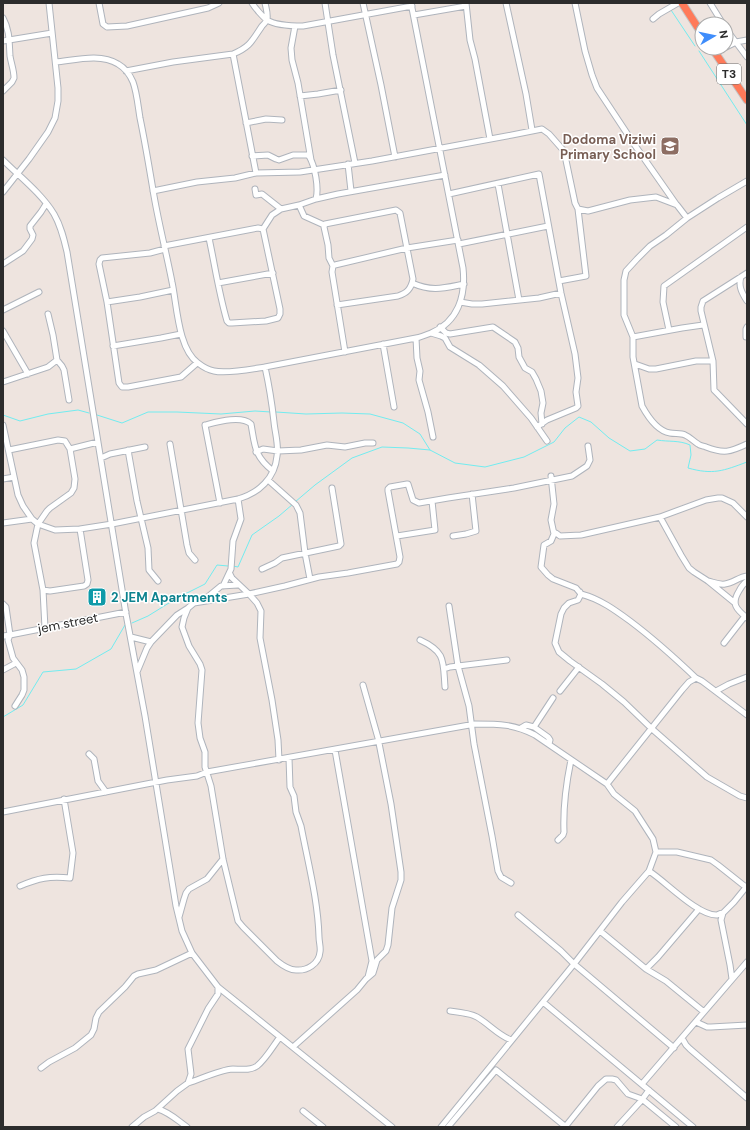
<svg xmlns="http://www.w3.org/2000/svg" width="750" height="1130" font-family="'DM Sans',sans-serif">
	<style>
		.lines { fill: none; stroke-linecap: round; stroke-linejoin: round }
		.stream { stroke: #72ecf0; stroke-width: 1 }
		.minor-casing { stroke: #afb4bc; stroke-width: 7 }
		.highway-casing { stroke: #c4c4c4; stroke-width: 9 }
		.minor { stroke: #fff; stroke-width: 5 }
		.highway { stroke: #ff7a59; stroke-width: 7 }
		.labels { text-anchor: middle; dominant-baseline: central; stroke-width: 3; stroke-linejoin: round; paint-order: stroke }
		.shield { fill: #fff; stroke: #6b6b6b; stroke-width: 1 }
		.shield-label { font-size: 12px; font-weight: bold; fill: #2c2c2c }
		.education-label { font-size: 13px; font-weight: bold; fill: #785e54; stroke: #fff; text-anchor: end }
		.culture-label { font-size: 13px; font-weight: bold; fill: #0d838f; stroke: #fff; text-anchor: start }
		.street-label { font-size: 13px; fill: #2c2c2c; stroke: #fff }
	</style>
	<rect width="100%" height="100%" fill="#eee4df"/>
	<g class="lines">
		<path class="stream" d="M671,10L695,46
			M699,51L747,125
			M276,412L306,414L342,413L370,414L403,423L420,434L430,450
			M3,415L20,421L48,414L78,410L89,413
			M97,415L122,423L148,412H177L221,414L255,411L271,412
			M295,502L315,485L352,458L382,447L408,448L430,450L455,463L485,467L524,457L554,442L565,428L579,417L591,422L609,438L630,451L645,449L657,440C669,442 679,440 690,445L691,455L688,468C713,475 723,471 747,462
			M233,566L238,567L252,535L279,516L293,504
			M132,623L148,616L177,598L205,584L217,565L228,566
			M3,717L23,705L43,672L76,669L111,649L125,625"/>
		<defs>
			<path id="minor" d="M99,3L103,24L107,27L127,26L208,8L219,3
				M252,3C255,8 263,17 267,20C275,25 294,26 303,26L412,6
				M325,3L333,55L355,163
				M363,3L381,85L395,157
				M466,3L470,40L475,59L490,139
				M506,3L526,94L532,130
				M575,3L585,51L592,75L597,88L634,144L676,204
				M710,3L723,24
				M414,15L466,6
				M3,18C10,31 9,42 10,56C11,63 14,70 14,78L12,82L3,91
				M653,19L659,14L678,3
				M295,26L291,48L292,60L298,83L311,160
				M726,29L747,57
				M3,41L52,33
				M726,47L736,42L747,40
				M715,52L723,48
				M233,54L256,173
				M56,62C75,60 101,53 118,64C125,68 130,75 133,82C137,93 138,106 140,118C145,142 149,166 153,190C158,221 166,251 172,282C177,305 178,349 198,363C203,367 209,370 214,371C227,374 252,369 265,367L416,338C421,337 426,335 431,333C458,322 466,296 463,268L411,3
				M126,71L173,62L233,54C250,47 252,41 262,26C264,24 267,21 267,19C268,13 266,8 265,3
				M300,96L318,94L341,90
				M246,123L266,119L282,120
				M252,156L268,155L276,159L279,160L293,155H307L309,156C315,166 319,188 316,199
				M3,160C20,177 41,193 54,214C61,226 64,239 67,252L126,614L145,716L176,906L182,931L192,953L218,987L392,1127
				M348,164L351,191
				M747,181L718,198L687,218L666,235L650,246L637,259L626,271L624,280V315L633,337V357L642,406C648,417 657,431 670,433C675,434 681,433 685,435C690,437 693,441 698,444C700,446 704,446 706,447C724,454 730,452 747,444
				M498,184L519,300
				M255,189L256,195L262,194L281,209
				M153,191L197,182L235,178L256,173L300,172L372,161L512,135L542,129L549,134L564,151L575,203L578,209L588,211L630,200L656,197L677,205L687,218
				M3,192L29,159L48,132L55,118L58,101V88L49,3
				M449,194L539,174L561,293L575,354L578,378L576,392L578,406L576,408L547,420L537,427
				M299,205L304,216L324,225
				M263,229L272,215L281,209L299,205L316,199L338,194L445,175
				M459,244L548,226
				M164,246L258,228L263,229L280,309V314L278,318L266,321L232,323H229L227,321C219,294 215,266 209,238
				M165,249L150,253L102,258L100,260L99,264L107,302L119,383L122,387H128L181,377L197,363
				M3,264L23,251L32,239L33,235L30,229V226L41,212L46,204
				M333,266L329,258L328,245L324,227L325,224L396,210L400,213L413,279C411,289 407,293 398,296L337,305
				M747,273L703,301L701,307V311L713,361L714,390L717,393L747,424
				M741,277C738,286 742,293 747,301
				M559,281L586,276L578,209
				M218,283L273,273
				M412,283C432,292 444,288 464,284
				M107,302L140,297L173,290
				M460,302L472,304H482L539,298L561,293
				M3,310L39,292
				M48,314L53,335L57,360L62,366L64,370L69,400
				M440,327L446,333L450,334L493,327L515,342L518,348L519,357L525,368L532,372L536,379L541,391L543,403L541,413L542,424
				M669,330L663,302L664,286L747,227
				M3,331L28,374
				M431,333L441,336L445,338L450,347L479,365L503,386L531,418L547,441
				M633,337L682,328L703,325
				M746,337V329L747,327
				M416,338L417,358L420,371L419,380L428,412L433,437
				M383,344L394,407
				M113,346L161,338L181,334
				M345,352L332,272L333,266L335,265L407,248L458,240
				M635,364L649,369H656L696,361H713
				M3,382L48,367L57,360
				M3,425L18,495L23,506L32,519L38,524L55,530L80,529L112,524L238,499C259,493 275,478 277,456C279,445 275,433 274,422C272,404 269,385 265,367
				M170,444L187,545L189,553L195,560
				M70,449L98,442
				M9,450L58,440L65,441L70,449L75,479L74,488L71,493L50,508L47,511L38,524L34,543L43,590L45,628
				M128,450L137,501L148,548L149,570L158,581
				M256,452L263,449L278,451L301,450L327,445L345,447L365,443H373
				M101,458L110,454L145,447
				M551,476L554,504L551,520L554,534L556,533L560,536L581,535L660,517L706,500L718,498H722L733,503L747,517
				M3,479L14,477
				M268,480L296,505L300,513L305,553L310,579
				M220,503L205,425C217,422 241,415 251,424C255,446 254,456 273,471
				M660,517L681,555L689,568L694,572L708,581L735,603
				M3,523L32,519
				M554,534L551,541L544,545L541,567L548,575L553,579L576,588L581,594L578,600L569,603L564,608L561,614L555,643L559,652L570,661L602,684L624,702L651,728L707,777L740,796L747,798
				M397,536L435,530L432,501
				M453,536L466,534L476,531L472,494
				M262,569L275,563L282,558L339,546L341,544L332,488
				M230,574L232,578L249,594L257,603L261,611L260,638L272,700L278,740L279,760
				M708,581C713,582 719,585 725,584C733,583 739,577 747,576
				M747,581C743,584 741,587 739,591C731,604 736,609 747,618
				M223,586L231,569L233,541L241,519L238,499
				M43,590L50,591L84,586L87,584L88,580L80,529
				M580,592L581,594C600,599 615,610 630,621C654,639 675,658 696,678
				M204,600L221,586L238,585
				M3,604L6,607L10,635L126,612
				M449,606L458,666L469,706L474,744L492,836L498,871L501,877L511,883
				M188,608L184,618L182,627L189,646L200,664L202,670L198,723L200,738L205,752V767L211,786L223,859L238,921L243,927L277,961C282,965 289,970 296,970C307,971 319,964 320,952C321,948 319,942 319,937C318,900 308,863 301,826L296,812L294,796L290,787L289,758
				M3,636L10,635L8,640L13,658L22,670L24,677V690L22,695L15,706
				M131,637L151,642
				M420,640C446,652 443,661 445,687
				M724,643L745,616
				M444,669L450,667L507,660
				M3,670L16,663
				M137,672L147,648L151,642L177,615L188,608L194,603L249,594L285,586L319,577L348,573L397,564L399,562L400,557L388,491V489L390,487L407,484H408L413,500L419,503L448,498L514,488L572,476L587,466L590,460L588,446
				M560,691L579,667
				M716,691L729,684L747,677
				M521,728L526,725L534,727
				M549,744L550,740L548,737L534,727L553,698
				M335,750L372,961L368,977
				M89,754L94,759L98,781L106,792
				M3,812L167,780L197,776L207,772L475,724C499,724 514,724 535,735L607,784
				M558,840L563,835L564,832C563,808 566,784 571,760
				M656,852H677L711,860L718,865L747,888
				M649,871C665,881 698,916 717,915C719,914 721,913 723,913
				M20,886C39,878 49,876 70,878L73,853L64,799
				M518,915L561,951L573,963L674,1048
				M179,917L184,899L186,893L189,889L207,879L223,859
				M600,931L646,969L666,981L704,1012
				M646,969L658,957L699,909
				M732,979L730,965L721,920L723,913L734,902L747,886
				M543,1002L693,1127
				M450,1011C459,1012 470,1013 477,1017C489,1024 498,1035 511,1040
				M696,1022L707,1027H711L747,1025
				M682,1038L686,1045L690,1049L747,1098
				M293,1047L357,990L366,979L373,973L377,960L386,951L388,945L392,908L401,880V872L391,804L378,738L363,685
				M41,1068L49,1062L75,1048L91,1035L94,1029L96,1018L99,1012L125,987L134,976L138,974L156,970L192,953
				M188,1083C201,1079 219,1070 233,1069C240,1069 250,1071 257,1066C266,1059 273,1046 280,1037
				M642,1084L747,962
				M158,1109C169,1112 177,1120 187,1127
				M303,1111L323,1127
				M132,1127L144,1117L155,1111L177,1091L188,1083L191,1074L188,1049L208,1009L218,994V987
				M441,1127L574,964L622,902L649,871L656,852L653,839L635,811L614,794L607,784L682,690L689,682L696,678L702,681L747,715
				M448,1127L496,1070L566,1127
				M565,1127L598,1086L606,1079H612L616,1080L628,1094L642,1099L676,1127
				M617,1127L641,1101L649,1090"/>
			<path id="highway" d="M682,3L702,34
				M712,48L747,100"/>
		</defs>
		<use href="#minor" class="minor-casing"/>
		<use href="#highway" class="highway-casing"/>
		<use href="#minor" class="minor"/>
		<use href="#highway" class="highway"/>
	</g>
	<defs>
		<symbol id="school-square" viewBox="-11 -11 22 22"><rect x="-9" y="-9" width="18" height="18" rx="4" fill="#8d6e63" stroke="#fff"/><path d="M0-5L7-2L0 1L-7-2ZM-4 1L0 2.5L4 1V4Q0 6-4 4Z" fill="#fff"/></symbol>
		<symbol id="building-square" viewBox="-11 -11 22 22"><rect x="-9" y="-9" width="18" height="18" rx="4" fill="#0f9aa8" stroke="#fff"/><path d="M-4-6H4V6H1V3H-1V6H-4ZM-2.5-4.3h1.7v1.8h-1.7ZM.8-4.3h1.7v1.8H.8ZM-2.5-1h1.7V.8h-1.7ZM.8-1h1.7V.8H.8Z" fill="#fff"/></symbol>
	</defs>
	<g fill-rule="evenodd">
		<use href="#school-square" x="659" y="135" width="22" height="22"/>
		<use href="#building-square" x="86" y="586" width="22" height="22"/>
	</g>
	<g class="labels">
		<rect class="shield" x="717" y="64" width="24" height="20" rx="3"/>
		<g class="shield-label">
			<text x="729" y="74">T3</text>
		</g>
		<g class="education-label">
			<text x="656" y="139">Dodoma Viziwi<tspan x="656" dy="15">Primary School</tspan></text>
		</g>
		<g class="culture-label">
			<text x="111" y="597">2 JEM Apartments</text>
		</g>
		<g class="street-label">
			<text transform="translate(68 623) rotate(-11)">jem street</text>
		</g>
	</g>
	<rect width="750" height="1130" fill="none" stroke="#2c2c2c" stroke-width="8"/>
	<g transform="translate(714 36) rotate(81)"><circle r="19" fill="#ffffff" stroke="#ababab"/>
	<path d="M0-3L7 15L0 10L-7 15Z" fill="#3f8dfb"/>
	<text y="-6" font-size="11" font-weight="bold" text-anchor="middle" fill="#2c2c2c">N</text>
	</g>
</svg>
